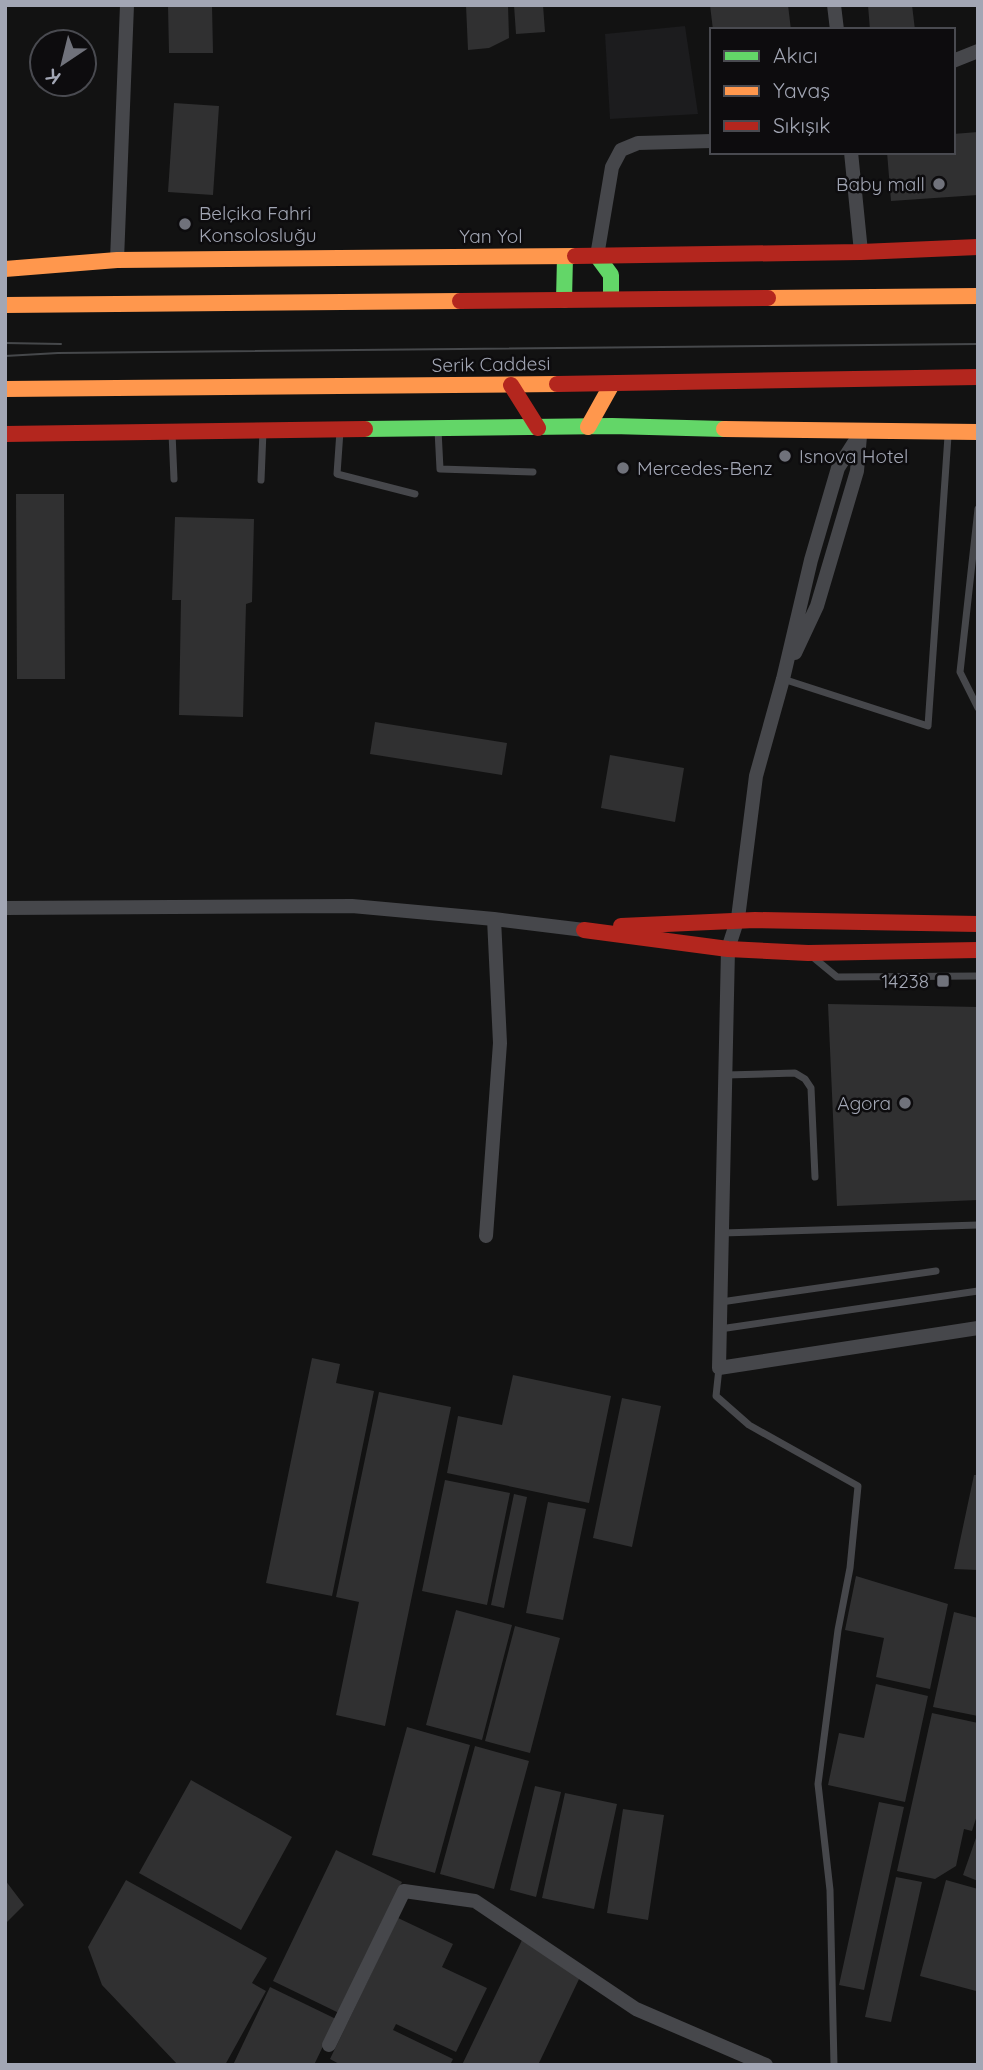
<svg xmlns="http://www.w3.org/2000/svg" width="983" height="2070" font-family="Quicksand,sans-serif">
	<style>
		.built { fill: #1c1c1e }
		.building { fill: #303031 }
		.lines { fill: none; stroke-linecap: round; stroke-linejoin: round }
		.lane { stroke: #46474b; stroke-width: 7 }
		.street { stroke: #46474b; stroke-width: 14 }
		.fast { stroke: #63d668; stroke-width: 16 }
		.slow { stroke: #ff974d; stroke-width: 16 }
		.jam { stroke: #b3261e; stroke-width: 16 }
		.tram { stroke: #46484b; stroke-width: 2 }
		.poi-dot { fill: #70727b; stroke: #0d0c0e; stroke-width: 2.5 }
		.labels { text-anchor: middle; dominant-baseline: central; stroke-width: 5; stroke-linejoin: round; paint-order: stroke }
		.poi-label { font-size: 19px; fill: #a2a6b4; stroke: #0d0c0e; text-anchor: end }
		.street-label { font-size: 19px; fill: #a2a6b4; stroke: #0d0c0e }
	</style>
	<rect width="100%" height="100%" fill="#121212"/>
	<path class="built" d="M685,26L698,114L610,119L605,34Z"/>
	<path class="building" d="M168,5H212L213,53H169Z
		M466,5H508L509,38L489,48L468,50Z
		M514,5H543L545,32L516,34Z
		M710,5H788L791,30H713Z
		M868,5H912L915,30H870Z
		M174,103L219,106L213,195L168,192Z
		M978,132V195L891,201L887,152H953V134Z
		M16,494H64L65,679H17Z
		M175,517L254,519L252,602L246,604L243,717L179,715L181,600H172Z
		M375,722L507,743L502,775L370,754Z
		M610,755L684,768L675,822L601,808Z
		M828,1004L978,1007V1200L837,1206Z
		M312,1358L340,1364L336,1383L374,1391L332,1596L266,1583Z
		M513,1375L611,1396L589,1503L447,1473L458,1416L502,1425Z
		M379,1392L451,1407L385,1726L336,1715L359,1602L336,1597Z
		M622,1398L661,1406L632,1547L593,1538Z
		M974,1475H978V1570L954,1569Z
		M445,1480L510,1493L487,1605L422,1591Z
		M514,1494L527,1497L504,1608L491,1605Z
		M548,1502L586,1509L563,1620L526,1613Z
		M856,1576L948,1604L930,1689L876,1677L884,1638L845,1630Z
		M456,1610L512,1625L482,1740L426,1725Z
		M954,1612L978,1618V1716L933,1707Z
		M515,1626L560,1638L530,1753L485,1741Z
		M876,1684L928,1696L905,1802L828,1785L839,1733L864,1738Z
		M932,1713L978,1723V1812L972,1831L964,1829L956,1866L935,1879L897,1871Z
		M407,1727L470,1745L435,1873L372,1855Z
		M475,1746L529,1761L494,1889L440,1874Z
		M191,1780L292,1837L241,1930L139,1873Z
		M535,1786L561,1792L536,1897L510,1890Z
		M565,1793L617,1804L594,1909L542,1898Z
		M879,1802L904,1807L864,1990L839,1985Z
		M623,1809L664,1815L648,1920L607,1913Z
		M977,1835H978V1881L963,1875Z
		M336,1850L402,1882L339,2013L273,1981Z
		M896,1877L922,1882L891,2022L865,2017Z
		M5,1880L24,1905L5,1924Z
		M126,1880L267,1958L252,1983L266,1991L225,2065H178L102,1985L88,1947Z
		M946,1880L978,1889L976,1991L920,1976Z
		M398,1918L453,1944L442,1967L487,1988L456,2052L396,2024L393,2030L453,2059L450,2065H341L330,2059Z
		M522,1940L580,1977L538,2065H462Z
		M270,1987L336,2019L314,2065H233Z"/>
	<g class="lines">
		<path class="lane" d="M438,430L440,469L533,472
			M340,431L337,474L415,494
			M172,433L174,479
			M261,480L263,431
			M978,509L960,672L978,708
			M783,679L928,726L948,436
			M814,958L837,977L978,976
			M726,1075L795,1073L805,1079L811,1088L815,1177
			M722,1233L978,1225
			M721,1302L936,1271
			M720,1329L978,1291
			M719,1368L716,1396L749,1425L858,1486L850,1568L838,1630L818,1784L830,1890L834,2065"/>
		<path class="street" d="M834,5L837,30
			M953,61L978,51
			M851,152L861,252
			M597,256L612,167L621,150L638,143L712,141
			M117,260L127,5
			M861,432L838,468L811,560L783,679L756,776L738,918L728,949L719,1368L978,1328
			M795,653L817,606L857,471L860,436
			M5,908L352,906L494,919L584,930
			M486,1236L500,1043L494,919
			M329,2045L404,1891L475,1901L636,2009L766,2065"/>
		<path class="fast" d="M597,256L611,275V299
			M564,300L565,257
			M365,429L612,426L724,429"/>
		<path class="slow" d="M5,269L117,260L575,256
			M768,298L978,296
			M5,305L460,301
			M5,389L557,384
			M588,427L612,384
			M724,429L978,432"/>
		<path class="jam" d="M575,256L861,252L978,247
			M460,301L768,298
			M557,384L978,377
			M511,385L538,428
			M5,434L365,429
			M621,926L755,920L978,924
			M584,930L728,949L808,953L978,950"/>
		<path class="tram" d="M5,343L61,344
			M5,356L58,353L978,344"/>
	</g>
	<g class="poi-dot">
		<circle cx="939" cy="184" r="7"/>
		<circle cx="185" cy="224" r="7"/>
		<circle cx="785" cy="456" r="7"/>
		<circle cx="623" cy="468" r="7"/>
		<rect x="936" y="974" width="14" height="14" rx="3.5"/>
		<circle cx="905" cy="1103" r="7"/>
	</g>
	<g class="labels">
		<g class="poi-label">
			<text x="925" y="184">Baby mall</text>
			<text x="199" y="213" text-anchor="start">Belçika Fahri<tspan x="199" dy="22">Konsolosluğu</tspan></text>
			<text x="799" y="456" text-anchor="start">Isnova Hotel</text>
			<text x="637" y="468" text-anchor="start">Mercedes-Benz</text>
			<text x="929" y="981">14238</text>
			<text x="891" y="1103">Agora</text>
		</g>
		<g class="street-label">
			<text x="491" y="236">Yan Yol</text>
			<text transform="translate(491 364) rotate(-1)">Serik Caddesi</text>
		</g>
	</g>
	<rect width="983" height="2070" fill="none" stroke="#a2a6b4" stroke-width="14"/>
	<rect x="710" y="28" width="245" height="126" fill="#0d0c0e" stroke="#494a50" stroke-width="2"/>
	<rect x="724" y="51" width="35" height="10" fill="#63d668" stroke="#494a50" stroke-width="2"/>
	<text x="773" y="63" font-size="21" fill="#a2a6b4">Akıcı</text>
	<rect x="724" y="86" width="35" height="10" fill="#ff974d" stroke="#494a50" stroke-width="2"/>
	<text x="773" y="98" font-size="21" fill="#a2a6b4">Yavaş</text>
	<rect x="724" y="121" width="35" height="10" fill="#b3261e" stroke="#494a50" stroke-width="2"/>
	<text x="773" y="133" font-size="21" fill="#a2a6b4">Sıkışık</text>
	<g transform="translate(63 63) rotate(215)"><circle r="33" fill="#0d0c0e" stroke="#494a50" stroke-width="2"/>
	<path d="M0-5L12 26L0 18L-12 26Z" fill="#70727b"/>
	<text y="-10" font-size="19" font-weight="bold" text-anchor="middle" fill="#a2a6b4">K</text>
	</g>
</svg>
